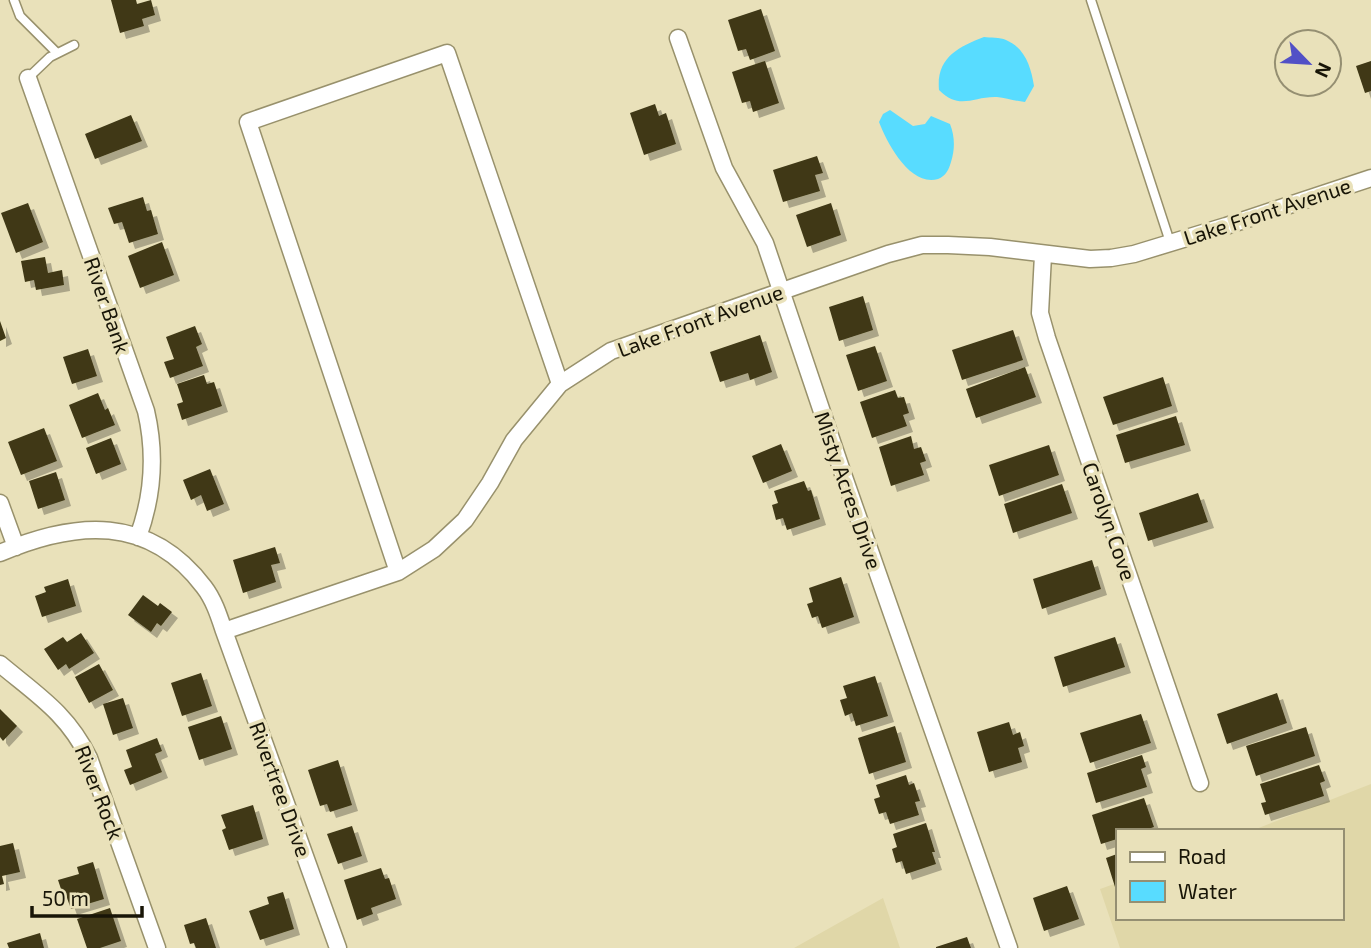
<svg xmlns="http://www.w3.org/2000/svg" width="1371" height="948" font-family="'Exo 2',sans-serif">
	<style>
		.built { fill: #e0d7a8 }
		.water { fill: #58dcff }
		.building { fill: #3f3816; filter: url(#shadow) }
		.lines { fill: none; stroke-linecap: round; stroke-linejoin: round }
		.lane-casing { stroke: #98916c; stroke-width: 11 }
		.street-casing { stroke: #98916c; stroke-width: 19 }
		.lane { stroke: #fff; stroke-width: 8 }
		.street { stroke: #fff; stroke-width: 16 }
		.labels { text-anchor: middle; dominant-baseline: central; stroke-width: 7; stroke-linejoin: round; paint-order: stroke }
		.street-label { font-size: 21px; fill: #181507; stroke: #e9e1ba }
	</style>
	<defs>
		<filter id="shadow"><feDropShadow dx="6" dy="6" stdDeviation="0" flood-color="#0004"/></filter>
	</defs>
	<rect width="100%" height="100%" fill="#e9e1ba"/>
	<path class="built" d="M1371,784V948H1120L1100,889L1117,883V918H1341V831H1251Z
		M883,898L900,948H794Z"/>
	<path class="water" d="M984,37C990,38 1000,37 1006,40C1025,48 1031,67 1034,86L1025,102C1015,101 1006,98 997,97C973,96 960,111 939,90C936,58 958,47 984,37Z
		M890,110L913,126L925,124L931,116L950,124C955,137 955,149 951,162C949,169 946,176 938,179C910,187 887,143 879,122L883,114Z"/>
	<path class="building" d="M111,0H136L137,4L151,0L155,15L142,19L144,26L120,33Z
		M761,9L775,51L750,60L746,49L738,51L728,20Z
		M765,61L779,103L753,112L750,101L742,103L732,72Z
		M1371,61V91L1365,93L1356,66Z
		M655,104L659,116L666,113L676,144L644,155L630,113Z
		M131,115L142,141L95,159L85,134Z
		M817,156L823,173L815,175L820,191L783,202L773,170Z
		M143,197L147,211L151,210L158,234L129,243L122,222L114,224L108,208Z
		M28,203L43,242L16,253L1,213Z
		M831,203L841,235L807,247L796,215Z
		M162,242L174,275L140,288L128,256Z
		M45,257L48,273L62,270L64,285L36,290L34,280L25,282L21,261Z
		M863,296L873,330L839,341L829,307Z
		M0,321L6,338L0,341Z
		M195,326L202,344L196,347L203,366L170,378L164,362L174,359L166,337Z
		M1013,330L1023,360L962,380L952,350Z
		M760,335L772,372L750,380L748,373L720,382L710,352Z
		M875,346L887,381L858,391L846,355Z
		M88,349L97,376L72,384L63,357Z
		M1025,367L1036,397L976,418L966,389Z
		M204,375L207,384L214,382L222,406L182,420L177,404L183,402L177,384Z
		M1163,377L1172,406L1113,425L1103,397Z
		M895,390L898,398L904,397L909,413L903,415L907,426L872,438L860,402Z
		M98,393L105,410L108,408L115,425L82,438L69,405Z
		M1176,416L1185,445L1125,463L1116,435Z
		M44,428L57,461L21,475L8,442Z
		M911,436L914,449L921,447L926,461L920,463L924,475L891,486L879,447Z
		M111,438L121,464L96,474L86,448Z
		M781,444L792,471L763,483L752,456Z
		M1049,445L1059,475L999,496L989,465Z
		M210,469L224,504L207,511L201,495L191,500L183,480Z
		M56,472L65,500L38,509L29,481Z
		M804,481L808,491L811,490L820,519L787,530L783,518L776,520L772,505L778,503L774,491Z
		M1062,484L1072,513L1013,533L1004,504Z
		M1198,493L1208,522L1148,541L1139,513Z
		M275,547L280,563L271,565L276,582L243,593L233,560Z
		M1092,560L1101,589L1042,609L1033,579Z
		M841,577L854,617L822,628L818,616L812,618L807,604L813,602L809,588Z
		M68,579L76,606L42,617L35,596L46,592L44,587Z
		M143,595L158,606L160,603L172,612L161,626L157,623L151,632L128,615Z
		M81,633L94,653L69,669L66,664L58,670L44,649L63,637L67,642Z
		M1115,637L1125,667L1063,687L1054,657Z
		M99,664L113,690L89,703L75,677Z
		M201,673L212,706L182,716L171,683Z
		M875,676L888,716L856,726L852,713L845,716L840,700L847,698L843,686Z
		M1277,693L1287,723L1227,744L1217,714Z
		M123,698L133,728L113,735L103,704Z
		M0,709L17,726L3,741L0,737Z
		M1141,714L1151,743L1090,763L1080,733Z
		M221,716L232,749L199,760L188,727Z
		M1009,722L1013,735L1020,732L1024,746L1018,748L1022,762L989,772L977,732Z
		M895,726L906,762L869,774L858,738Z
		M1306,727L1315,756L1256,776L1246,746Z
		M157,738L162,751L155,754L162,772L130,785L124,770L132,767L126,750Z
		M1142,755L1146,767L1141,769L1147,787L1096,803L1087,773Z
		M338,760L352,805L330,812L327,804L320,806L308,770Z
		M1319,765L1325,781L1320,783L1324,796L1265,815L1261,803L1266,802L1260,784Z
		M906,775L909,785L914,783L920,801L915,802L919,815L890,824L886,812L879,814L874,799L880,797L876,785Z
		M1144,798L1154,827L1142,831H1117V839L1101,844L1092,815Z
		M253,805L263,839L229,850L222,830L226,828L221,815Z
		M926,823L935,852H932L936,864L906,874L902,861L896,863L892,849L897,847L893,834Z
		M352,826L362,856L338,864L327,834Z
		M13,843L20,872L2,876L4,884L0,885V846Z
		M1117,854V886L1115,887L1106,858Z
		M93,862L104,899L71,909L67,898H64L58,880L79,874L77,867Z
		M381,868L385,879L389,878L396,899L371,908L373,914L357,920L344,880Z
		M1067,886L1079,919L1044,931L1033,898Z
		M283,892L294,929L260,940L249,911L269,904L267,897Z
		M110,908L121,941L100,948H87L77,919Z
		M206,918L216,948H196L194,943L190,944L184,925Z
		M40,933L44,948H9L7,943Z
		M967,937L971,948H936V947Z"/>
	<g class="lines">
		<defs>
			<path id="lane" d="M14,0L20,16L57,53
				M1091,0L1170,242
				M28,78L50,57L74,45"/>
			<path id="street" d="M678,38L724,168L765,243L843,474L1009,948
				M28,78L146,411C156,454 153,496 138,537
				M1043,255L1040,313L1047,338L1200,783
				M0,503L16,547
				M0,553C75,521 149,514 204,587C214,600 219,616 224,631L398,572L434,549L465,520L490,483L514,440L560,384L611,351L888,254L922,245H948L990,247L1090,259L1111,258L1134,254L1226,226L1371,178
				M398,572L248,122L447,53L560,384
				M224,631L338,948
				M0,664C37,695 67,713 89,758L157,948"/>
		</defs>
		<use href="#lane" class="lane-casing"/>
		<use href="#street" class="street-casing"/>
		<use href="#lane" class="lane"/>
		<use href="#street" class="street"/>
	</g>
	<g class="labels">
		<g class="street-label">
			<text transform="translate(1267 211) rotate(-18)">Lake Front Avenue</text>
			<text transform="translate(108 305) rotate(71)">River Bank</text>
			<text transform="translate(700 320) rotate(-20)">Lake Front Avenue</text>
			<text transform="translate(849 490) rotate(71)">Misty Acres Drive</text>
			<text transform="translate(1110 521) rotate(71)">Carolyn Cove</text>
			<text transform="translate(281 789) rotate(70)">Rivertree Drive</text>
			<text transform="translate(100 792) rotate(69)">River Rock</text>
		</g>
	</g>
	<rect x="1116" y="829" width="228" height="91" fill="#e9e1ba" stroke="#958f72" stroke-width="2"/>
	<rect x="1130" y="852" width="35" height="10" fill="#ffffff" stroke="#958f72" stroke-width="2"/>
	<text x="1178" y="864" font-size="21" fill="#181507">Road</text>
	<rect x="1130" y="881" width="35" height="21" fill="#58dcff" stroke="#958f72" stroke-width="2"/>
	<text x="1178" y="899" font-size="21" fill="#181507">Water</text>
	<g transform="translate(1308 63) rotate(115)"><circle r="33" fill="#e9e1ba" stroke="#958f72" stroke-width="2"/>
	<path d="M0-5L12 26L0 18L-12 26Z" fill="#5250c6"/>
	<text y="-10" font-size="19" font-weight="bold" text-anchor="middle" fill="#181507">N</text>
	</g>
	<path d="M32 906v10h110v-10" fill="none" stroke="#181507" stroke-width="3.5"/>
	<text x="42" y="906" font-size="21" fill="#181507" stroke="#e9e1ba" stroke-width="5" paint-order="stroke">50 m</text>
</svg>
